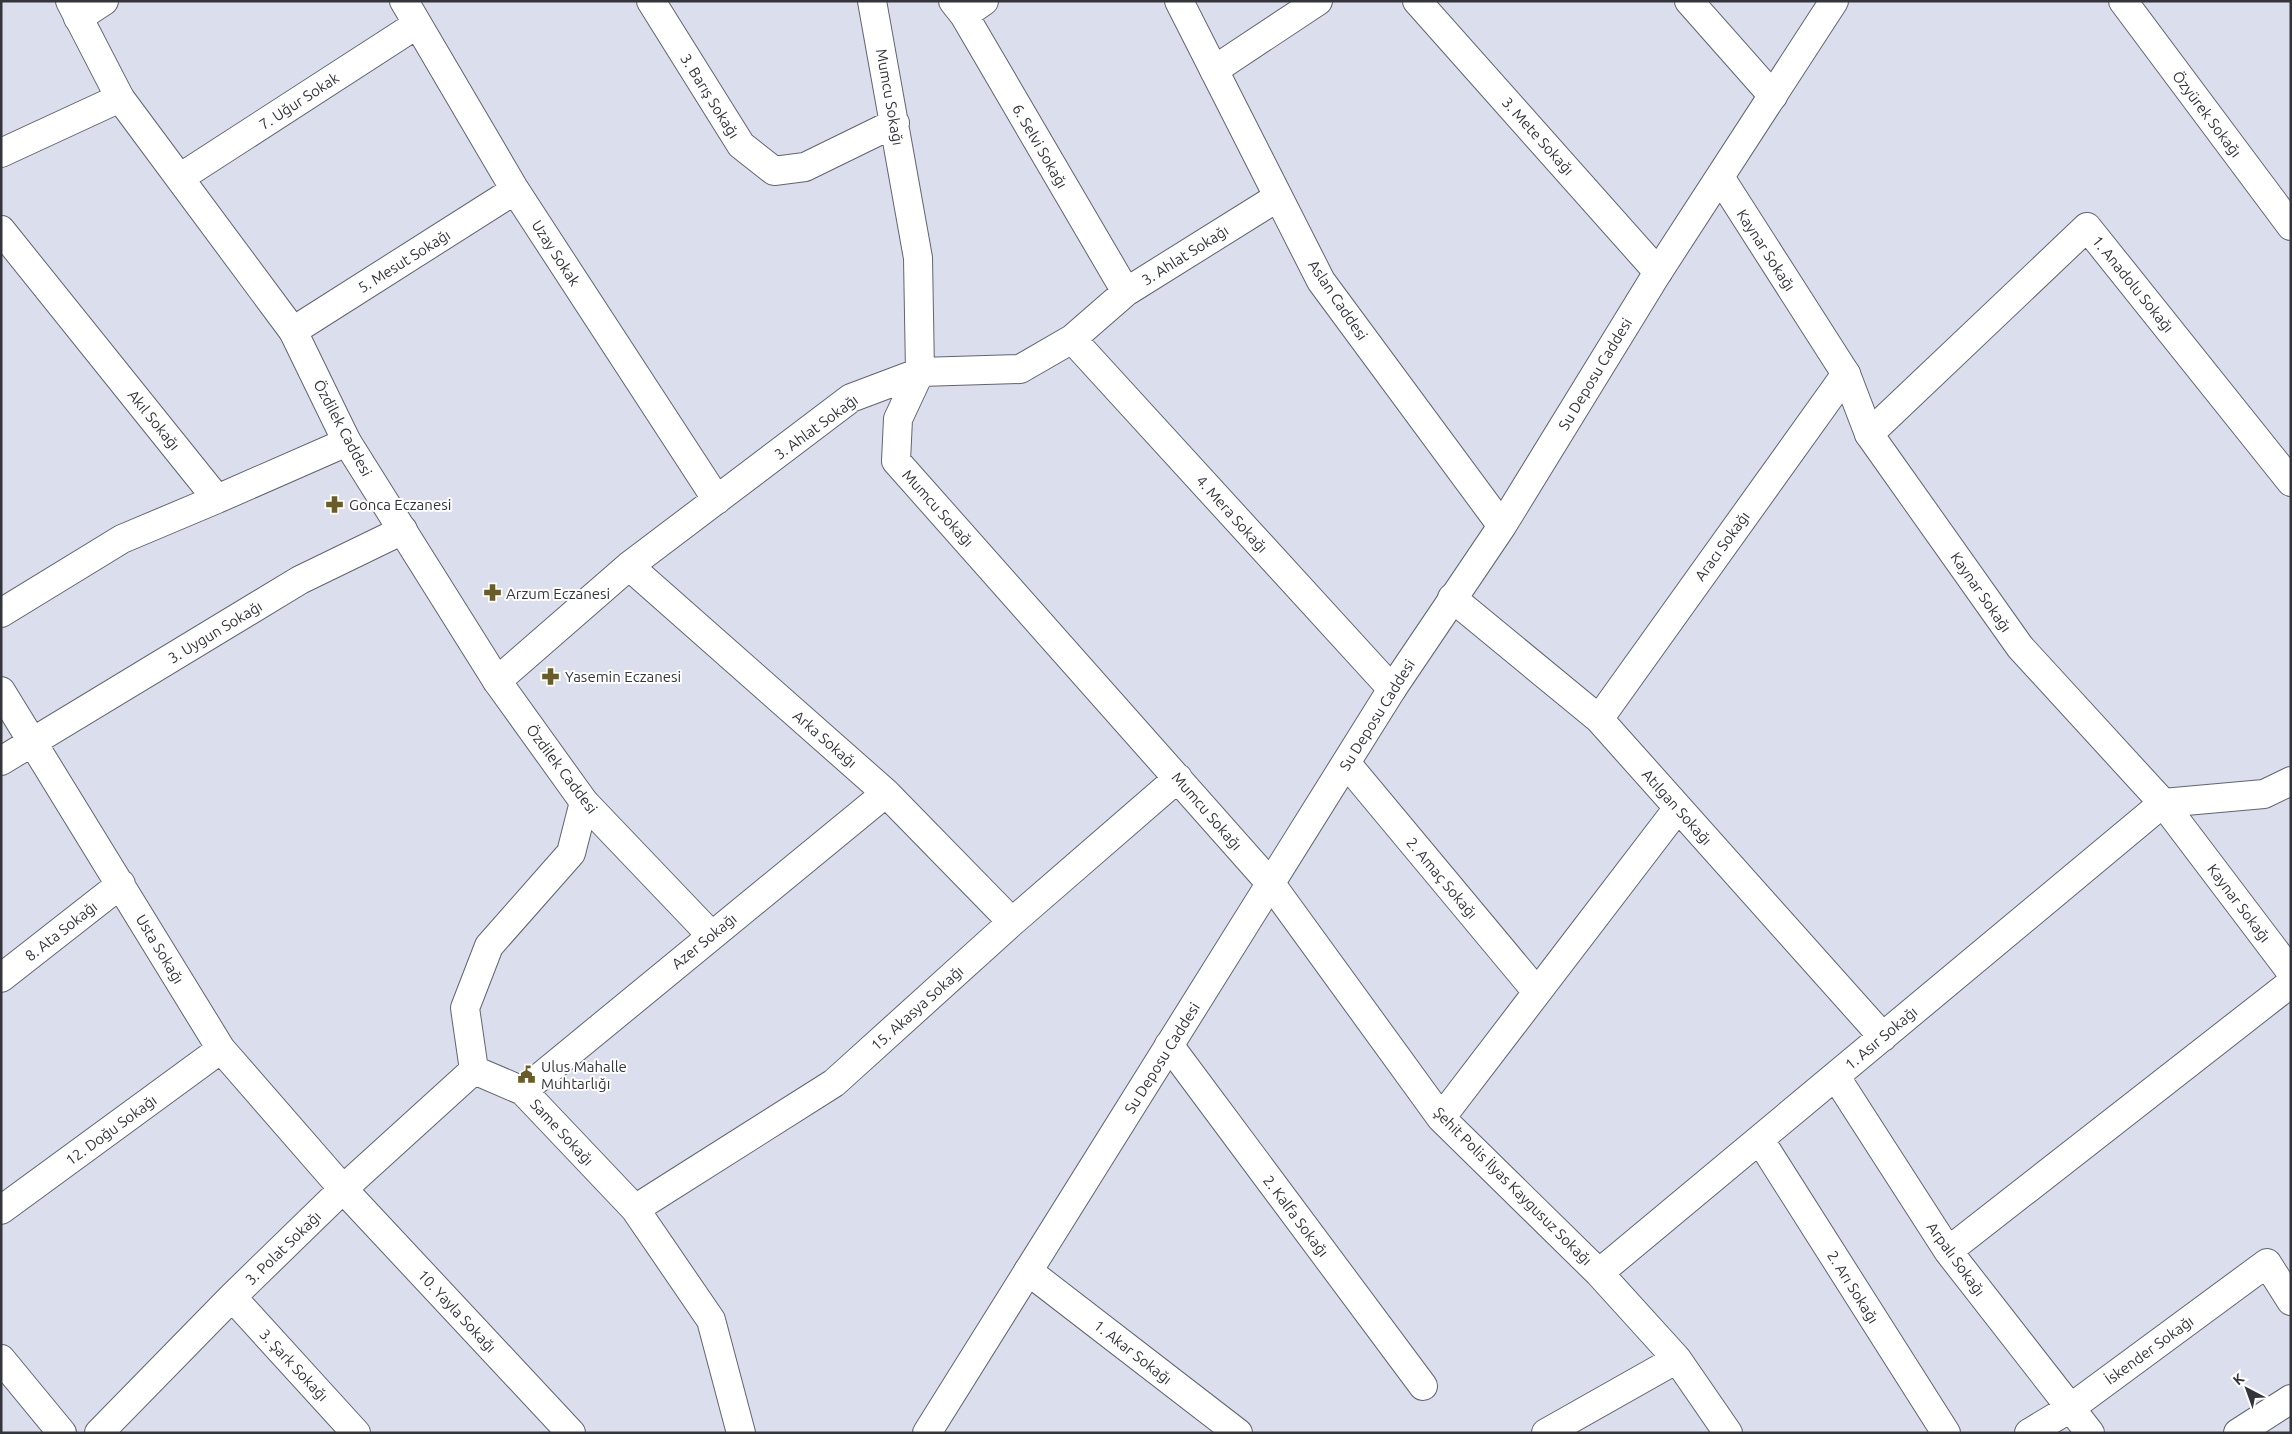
<svg xmlns="http://www.w3.org/2000/svg" width="2292" height="1434" font-family="Ubuntu,sans-serif">
	<style>
		.lines { fill: none; stroke-linecap: round; stroke-linejoin: round }
		.street-casing { stroke: #616471; stroke-width: 30 }
		.secondary-casing { stroke: #616471; stroke-width: 30 }
		.street { stroke: #fff; stroke-width: 28 }
		.secondary { stroke: #fff; stroke-width: 28 }
		.labels { text-anchor: middle; dominant-baseline: central; stroke-width: 4; stroke-linejoin: round; paint-order: stroke }
		.street-label { font-size: 15px; fill: #33353a; stroke: #fff }
		.poi-label { font-size: 15px; fill: #33353a; stroke: #fff; text-anchor: start }
	</style>
	<rect width="100%" height="100%" fill="#dbdeed"/>
	<g class="lines">
		<defs>
			<path id="street" d="M404,1L515,190L717,500
				M651,1L741,145L774,171L805,167L895,123
				M872,1L918,258L920,372L898,419L896,461L1271,884L1441,1118L1599,1273L1677,1359L1728,1433
				M953,1L964,15L1126,292
				M1417,1L1658,272
				M1689,1L1773,96
				M2123,1L2291,226
				M964,15L984,1
				M78,18L104,1
				M1214,70L1318,1
				M1,153L120,98
				M181,177L416,25
				M1,230L217,499L347,442
				M293,331L515,190
				M1072,339L1392,689
				M1869,434L2087,227L2291,482
				M629,566L886,793L1012,922
				M1452,598L1599,719L1883,1037
				M1,613L122,539L217,499
				M497,681L629,566L851,398L920,372L1020,369L1072,339L1126,292L1278,197
				M1,691L221,1049L343,1189L571,1433
				M1599,719L1846,374
				M1,761L300,580L403,530
				M1347,764L1537,992
				M584,802L571,853L489,946L465,1008L474,1070L523,1091L635,1209L711,1320L741,1433
				M1,978L121,884
				M1169,1045L1423,1386
				M1836,1077L1948,1251L2090,1433
				M523,1091L886,793
				M1441,1118L1678,808
				M1760,1140L1946,1433
				M635,1209L834,1083L1012,922L1178,778
				M1,1210L221,1049
				M1948,1251L2291,983
				M1028,1271L1238,1433
				M1599,1273L2163,803L2264,794L2291,781
				M232,1297L356,1433
				M1,1359L62,1433
				M99,1433L232,1297L343,1189L474,1070
				M1546,1433L1677,1359
				M2029,1433L2069,1409L2267,1263L2291,1301
				M2238,1433L2291,1399"/>
			<path id="secondary" d="M70,1L120,98L293,331L347,442L497,681L584,802L711,935
				M1179,1L1321,281L1502,526
				M1720,177L1846,374L1869,434L2020,647L2163,803L2291,972
				M927,1433L1392,689L1502,526L1658,272L1834,1"/>
		</defs>
		<use href="#street" class="street-casing"/>
		<use href="#secondary" class="secondary-casing"/>
		<use href="#street" class="street"/>
		<use href="#secondary" class="secondary"/>
	</g>
	<defs>
		<symbol id="pharmacy-bare" viewBox="-9 -9 18 18"><path d="M-2-6h4v4h4v4h-4v4h-4v-4h-4v-4h4Z" fill="#6a5c29" stroke="#fff" stroke-width="2.5" paint-order="stroke"/></symbol>
		<symbol id="civic-bare" viewBox="-9 -9 18 18"><path d="M-.6-6.5H3V-4.5H.6V-3L4-1V1h2V6H-6V1h2V-1L-.6-3ZM-1.2 2.5V6h2.4V2.5Z" fill="#6a5c29" stroke="#fff" stroke-width="2.5" paint-order="stroke"/></symbol>
	</defs>
	<g fill-rule="evenodd">
		<use href="#pharmacy-bare" x="322" y="492" width="25" height="25"/>
		<use href="#pharmacy-bare" x="480" y="580" width="25" height="25"/>
		<use href="#pharmacy-bare" x="538" y="664" width="25" height="25"/>
		<use href="#civic-bare" x="514" y="1062" width="25" height="25"/>
	</g>
	<g class="labels">
		<g class="street-label">
			<text transform="translate(710 96) rotate(58)">3. Barış Sokağı</text>
			<text transform="translate(890 97) rotate(80)">Mumcu Sokağı</text>
			<text transform="translate(299 101) rotate(-33)">7. Uğur Sokak</text>
			<text transform="translate(2207 114) rotate(53)">Özyürek Sokağı</text>
			<text transform="translate(1538 136) rotate(48)">3. Mete Sokağı</text>
			<text transform="translate(1040 146) rotate(60)">6. Selvi Sokağı</text>
			<text transform="translate(1766 250) rotate(57)">Kaynar Sokağı</text>
			<text transform="translate(556 253) rotate(57)">Uzay Sokak</text>
			<text transform="translate(1185 255) rotate(-32)">3. Ahlat Sokağı</text>
			<text transform="translate(404 261) rotate(-32)">5. Mesut Sokağı</text>
			<text transform="translate(2133 284) rotate(51)">1. Anadolu Sokağı</text>
			<text transform="translate(1338 300) rotate(56)">Aslan Caddesi</text>
			<text transform="translate(1595 374) rotate(-59)">Su Deposu Caddesi</text>
			<text transform="translate(154 420) rotate(51)">Akıl Sokağı</text>
			<text transform="translate(816 427) rotate(-36)">3. Ahlat Sokağı</text>
			<text transform="translate(343 428) rotate(62)">Özdilek Caddesi</text>
			<text transform="translate(938 508) rotate(48)">Mumcu Sokağı</text>
			<text transform="translate(1232 514) rotate(48)">4. Mera Sokağı</text>
			<text transform="translate(1722 546) rotate(-54)">Aracı Sokağı</text>
			<text transform="translate(1981 592) rotate(55)">Kaynar Sokağı</text>
			<text transform="translate(215 632) rotate(-31)">3. Uygun Sokağı</text>
			<text transform="translate(1377 715) rotate(-58)">Su Deposu Caddesi</text>
			<text transform="translate(825 739) rotate(41)">Arka Sokağı</text>
			<text transform="translate(562 769) rotate(53)">Özdilek Caddesi</text>
			<text transform="translate(1677 807) rotate(48)">Atılgan Sokağı</text>
			<text transform="translate(1207 811) rotate(49)">Mumcu Sokağı</text>
			<text transform="translate(1442 878) rotate(50)">2. Amaç Sokağı</text>
			<text transform="translate(2239 903) rotate(53)">Kaynar Sokağı</text>
			<text transform="translate(61 931) rotate(-38)">8. Ata Sokağı</text>
			<text transform="translate(704 941) rotate(-39)">Azer Sokağı</text>
			<text transform="translate(160 949) rotate(59)">Usta Sokağı</text>
			<text transform="translate(917 1008) rotate(-42)">15. Akasya Sokağı</text>
			<text transform="translate(1881 1038) rotate(-40)">1. Asır Sokağı</text>
			<text transform="translate(1162 1058) rotate(-58)">Su Deposu Caddesi</text>
			<text transform="translate(111 1130) rotate(-36)">12. Doğu Sokağı</text>
			<text transform="translate(562 1132) rotate(47)">Same Sokağı</text>
			<text transform="translate(1513 1186) rotate(45)">Şehit Polis İlyas Kaygusuz Sokağı</text>
			<text transform="translate(1296 1216) rotate(53)">2. Kalfa Sokağı</text>
			<text transform="translate(283 1248) rotate(-44)">3. Polat Sokağı</text>
			<text transform="translate(1956 1259) rotate(54)">Arpalı Sokağı</text>
			<text transform="translate(1853 1287) rotate(58)">2. Arı Sokağı</text>
			<text transform="translate(457 1311) rotate(47)">10. Yayla Sokağı</text>
			<text transform="translate(2149 1350) rotate(-36)">İskender Sokağı</text>
			<text transform="translate(1133 1352) rotate(38)">1. Akar Sokağı</text>
			<text transform="translate(294 1365) rotate(47)">3. Şark Sokağı</text>
		</g>
		<g class="poi-label">
			<text x="349" y="504">Gonca Eczanesi</text>
			<text x="506" y="593">Arzum Eczanesi</text>
			<text x="565" y="676">Yasemin Eczanesi</text>
			<text x="541" y="1066">Ulus Mahalle<tspan x="541" dy="17">Muhtarlığı</tspan></text>
		</g>
	</g>
	<rect width="2292" height="1434" fill="none" stroke="#33353a" stroke-width="5"/>
	<g transform="translate(2247 1389) rotate(319)" stroke="#ffffff" stroke-width="4" paint-order="stroke">
	<path d="M0-4L9 19L0 12L-9 19Z" fill="#33353a"/>
	<text y="-8" font-size="14" font-weight="bold" text-anchor="middle" fill="#33353a">K</text>
	</g>
</svg>
